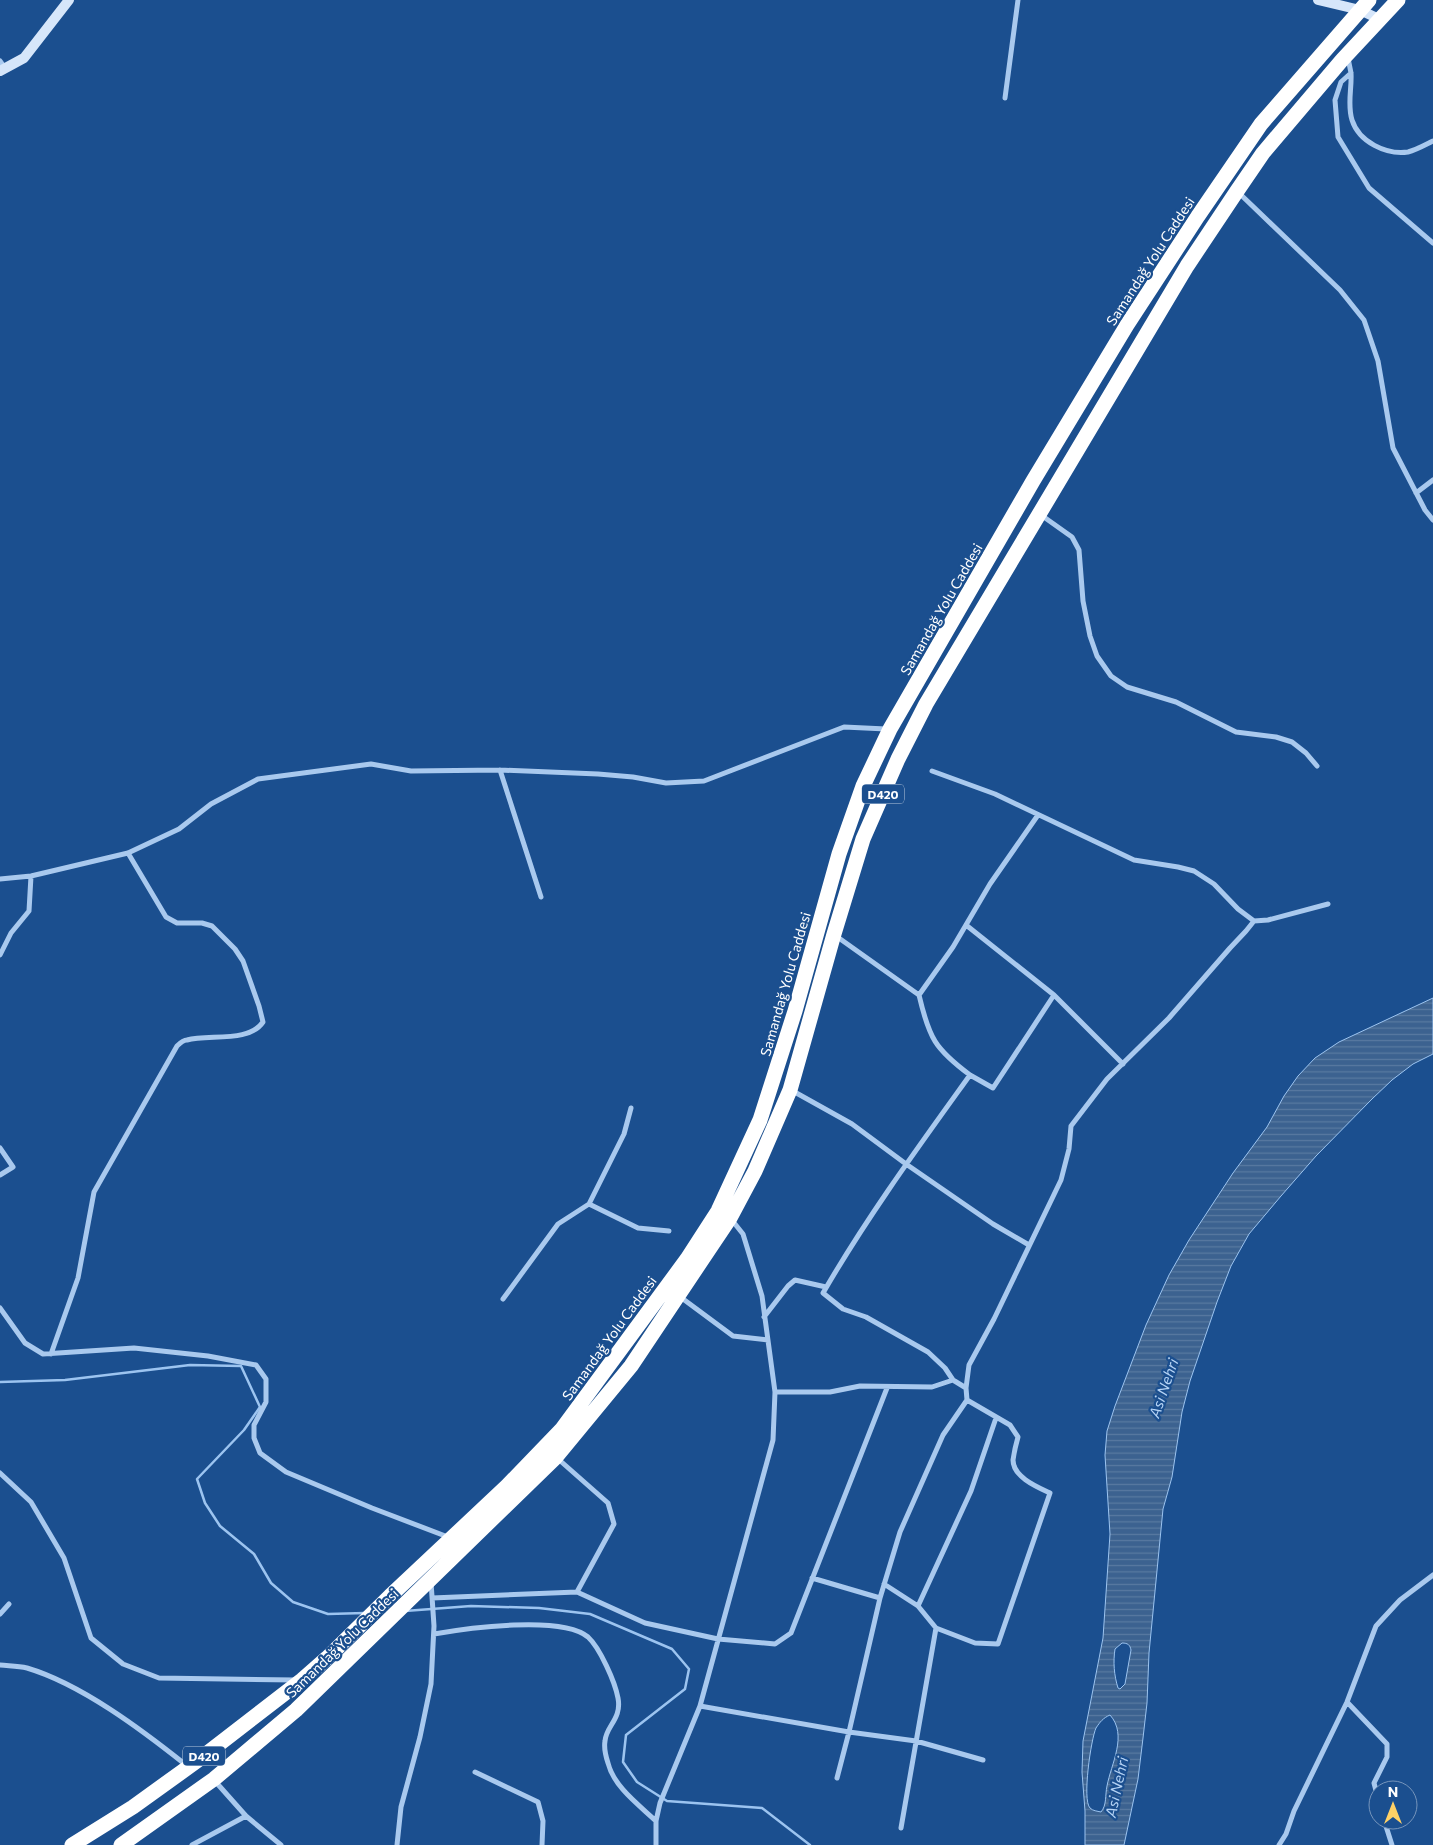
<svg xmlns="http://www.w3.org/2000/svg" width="1433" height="1845" font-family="Commissioner,sans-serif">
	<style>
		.water { fill: url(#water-rules); stroke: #9cc4f0; fill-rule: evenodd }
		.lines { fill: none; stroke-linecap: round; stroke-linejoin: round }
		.stream { stroke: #9cc4f0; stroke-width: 2.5 }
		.street { stroke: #a9c9ee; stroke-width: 5 }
		.secondary { stroke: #d6e6fa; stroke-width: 10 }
		.highway { stroke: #fff; stroke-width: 15 }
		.labels { text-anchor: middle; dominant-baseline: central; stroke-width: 4.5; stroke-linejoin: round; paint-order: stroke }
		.shield { fill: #1b4f8f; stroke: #bbcadd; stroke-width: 1 }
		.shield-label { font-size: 12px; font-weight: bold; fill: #fff }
		.street-label { font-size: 14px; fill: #fff; stroke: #1b4f8f }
		.water-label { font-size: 15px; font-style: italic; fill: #b5d3f5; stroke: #1b4f8f }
	</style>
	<defs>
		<pattern id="water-rules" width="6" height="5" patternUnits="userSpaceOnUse" patternTransform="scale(1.25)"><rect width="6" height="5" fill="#3c6290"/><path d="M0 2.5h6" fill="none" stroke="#597aa1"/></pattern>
	</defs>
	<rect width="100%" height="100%" fill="#1b4f8f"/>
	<path class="water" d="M1433,998V1054L1413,1064L1392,1080L1372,1099L1316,1156L1281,1196L1249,1234L1231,1266L1217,1302L1190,1381L1182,1412L1172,1477L1163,1509L1149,1653L1147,1703L1143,1738L1138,1779L1124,1845H1085V1811L1082,1772L1083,1741L1103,1638L1110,1534L1105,1455L1107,1431L1115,1406L1146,1325L1169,1275L1189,1240L1233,1173L1267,1127L1284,1096L1298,1076L1315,1058L1339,1042ZM1122,1643C1128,1643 1130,1645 1131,1650L1125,1684L1120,1689L1118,1688C1114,1675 1113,1662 1115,1649ZM1110,1715C1128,1735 1111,1764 1107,1786C1105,1795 1107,1805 1101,1812C1097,1811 1093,1811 1090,1808C1082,1800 1091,1739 1096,1728C1100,1722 1103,1718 1110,1715Z"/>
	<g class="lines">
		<path class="stream" d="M0,1382L65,1380L190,1365L241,1366L260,1407L244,1430L197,1479L205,1503L220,1526L254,1554L271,1583L293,1602L328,1614L365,1613
			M405,1611L471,1606L539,1608L590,1614L672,1649L689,1669L685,1689L626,1735L623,1762L637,1782L667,1801L762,1808L810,1845"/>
		<path class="street" d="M1348,58C1349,63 1350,68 1351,73C1352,89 1347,104 1352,120C1359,142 1386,155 1408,152C1416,150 1425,145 1433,141
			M0,61L5,68
			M1351,73L1341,82L1335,100L1338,137L1369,188L1433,243
			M1005,98L1018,0
			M1239,193L1340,290L1364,320L1378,361L1393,448L1425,510L1433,520
			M1416,493L1433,480
			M1041,515L1072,537L1079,550L1083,601L1090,636L1097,656L1111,676L1127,687L1176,702L1236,732L1276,737L1292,742L1306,753L1317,766
			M500,770L541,897
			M932,771L995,794L1134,860L1178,867L1194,871L1214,884L1238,909L1254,921L1268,920L1328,904
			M0,879L31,876L128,853L179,829L211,804L258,779L371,764L411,771L500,770L598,774L633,777L666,783L704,781L844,727L886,729
			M966,925L1054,995L1123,1064
			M836,936L919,995
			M0,955L11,933L29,911L31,876
			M970,1075L993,1088L1054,995
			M791,1090L852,1124L906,1164L993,1224L1029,1245
			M0,1148L13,1167L0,1175
			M589,1204L638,1228L669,1231
			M679,1296L733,1336L768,1340
			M503,1299L558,1224L589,1204L624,1134L631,1108
			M0,1308L25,1343L43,1354L134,1348L208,1356L256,1365L266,1379V1402L254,1425V1438L260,1453L286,1472L372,1508L448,1537
			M764,1317L788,1286L795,1280L826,1287
			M51,1354L78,1278L94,1192L177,1046C180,1043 184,1040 187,1040C209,1034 249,1043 263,1022L259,1006L243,961L235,949L212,926L202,923H177L166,917L128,853
			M953,1380L945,1368L928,1352L866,1317L843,1309L823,1293C867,1217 919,1146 970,1075C935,1049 929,1038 919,995L953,947L990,884L1038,815
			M966,1388L969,1365L994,1319L1061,1180L1069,1149L1071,1126L1107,1079L1169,1018L1230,948L1246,931L1254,921
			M775,1392H830L860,1386L932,1387L953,1380L966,1388L967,1400L1010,1425L1018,1437C1016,1444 1014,1453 1013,1460C1013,1477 1037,1487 1050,1493L998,1644L975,1643L936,1628L918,1606L884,1584
			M557,1458L608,1503L614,1524L577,1592
			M0,1473L31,1502L64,1558L91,1638L123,1664L159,1678L296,1680
			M812,1578L880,1598
			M432,1598L577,1592L645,1623L718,1639L775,1644L791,1633L887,1388
			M918,1606L971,1491L996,1418
			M0,1614L9,1604
			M434,1634C467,1628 562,1615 588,1637C600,1648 615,1682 618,1698C622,1719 606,1726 605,1741C604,1747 606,1757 608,1763C614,1787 639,1805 656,1821
			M0,1665C9,1666 18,1666 27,1668C81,1684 142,1730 186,1765
			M1347,1702L1387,1744V1757L1374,1783L1378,1798
			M700,1706L849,1732L916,1741L983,1760
			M475,1772L538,1802L543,1821L542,1845
			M837,1778L849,1732L880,1598L900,1532L943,1435L967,1400
			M214,1780L246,1816L281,1845
			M1384,1820L1392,1845
			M901,1828L936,1628
			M192,1845L246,1816
			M397,1845L401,1807L420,1737L431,1684L434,1626L431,1582
			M656,1845V1821L660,1803L700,1706L773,1440L775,1392L762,1296L743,1234L731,1219
			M1279,1845L1286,1834L1294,1811L1347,1702L1376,1626L1400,1600L1433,1575"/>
		<path class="secondary" d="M1318,0L1360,10L1379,19
			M0,71L24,58L69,0"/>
		<path class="highway" d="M72,1845L133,1807L201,1758L302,1680L327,1658L390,1596L507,1486L562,1429L687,1259L718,1211L760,1120L795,1011L839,854L863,786L890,729L1033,481L1127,325L1198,216L1261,124L1369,0
			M121,1845L214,1779L296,1710L556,1457L631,1366L730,1218L755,1171L790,1090L834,934L863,839L898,759L926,704L1187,266L1237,191L1263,153L1342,60L1398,0"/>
	</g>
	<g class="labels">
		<g class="shield">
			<rect x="862" y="784.5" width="42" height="19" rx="4"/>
			<rect x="183" y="1746.5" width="42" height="19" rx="4"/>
		</g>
		<g class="shield-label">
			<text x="883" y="794">D420</text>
			<text x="204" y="1756">D420</text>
		</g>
		<g class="street-label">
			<text transform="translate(1150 261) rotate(-57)">Samandağ Yolu Caddesi</text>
			<text transform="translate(941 609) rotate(-60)">Samandağ Yolu Caddesi</text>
			<text transform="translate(785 984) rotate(-74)">Samandağ Yolu Caddesi</text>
			<text transform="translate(609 1338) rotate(-54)">Samandağ Yolu Caddesi</text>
			<text transform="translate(342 1643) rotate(-44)">Samandağ Yolu Caddesi</text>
		</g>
		<g class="water-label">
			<text transform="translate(1163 1388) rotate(-71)">Asi Nehri</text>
			<text transform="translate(1116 1787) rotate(-78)">Asi Nehri</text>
		</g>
	</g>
	<g transform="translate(1393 1805)"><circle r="24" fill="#1b4f8f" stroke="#7695bc"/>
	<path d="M0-4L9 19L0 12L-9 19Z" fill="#ffd166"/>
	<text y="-8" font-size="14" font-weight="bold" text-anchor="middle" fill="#ffffff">N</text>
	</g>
</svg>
